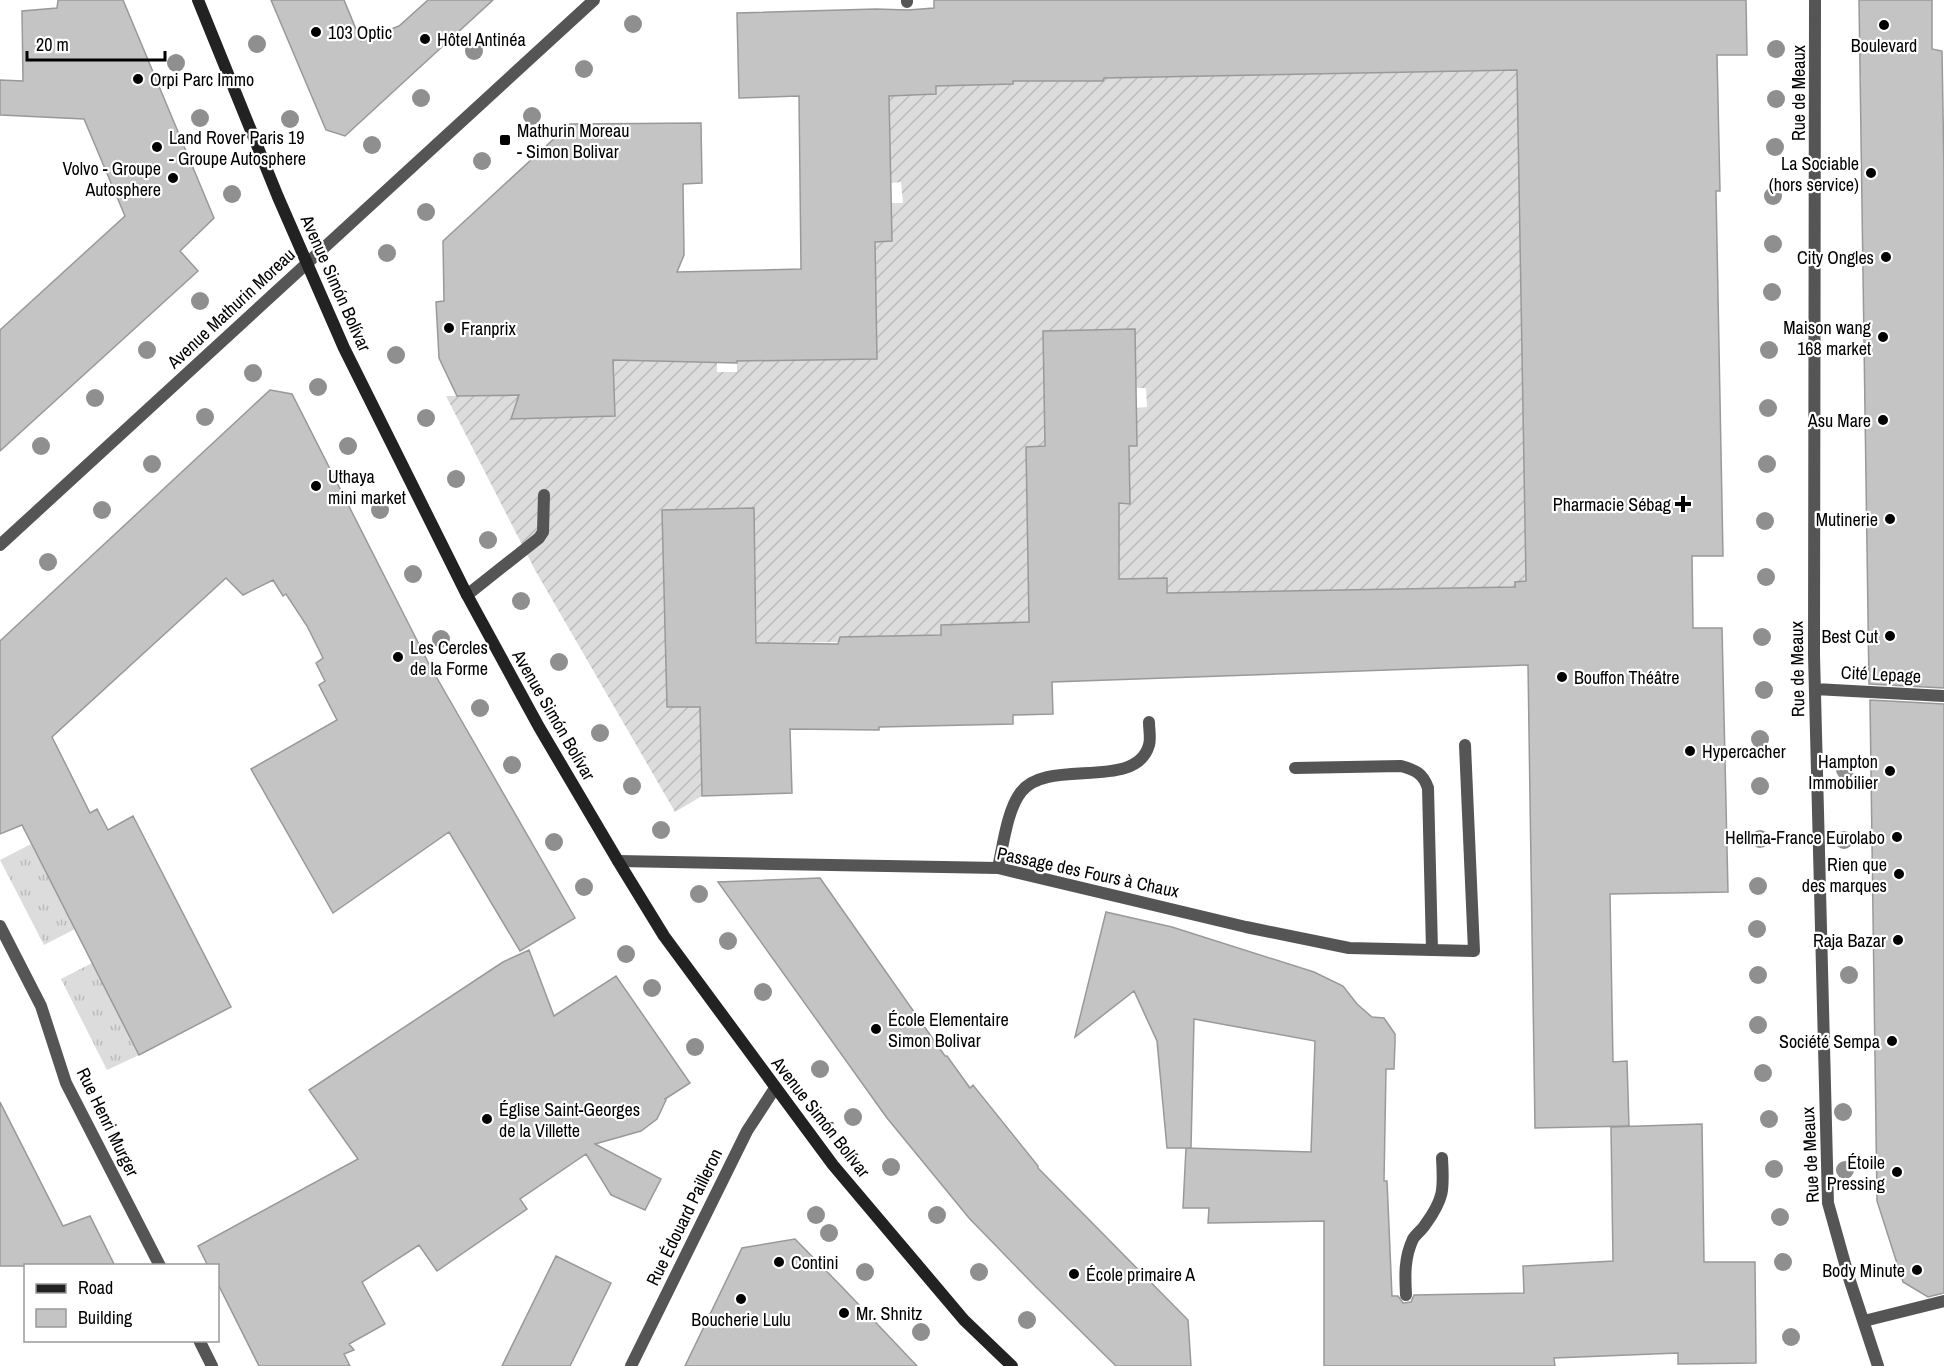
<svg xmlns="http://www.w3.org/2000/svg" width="1944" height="1366" font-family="'Archivo Narrow',sans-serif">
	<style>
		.grass { fill: url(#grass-tufts) }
		.garden { fill: url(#garden-furrows) }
		.building { fill: #c4c4c4; stroke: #999; stroke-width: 1.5; fill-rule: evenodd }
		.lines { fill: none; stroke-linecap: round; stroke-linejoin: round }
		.lane { stroke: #555; stroke-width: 12 }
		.street { stroke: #555; stroke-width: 12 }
		.secondary { stroke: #222; stroke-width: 12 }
		.tree { fill: #8f8f8f }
		.poi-dot { fill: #000; stroke: #fff; stroke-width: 2 }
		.labels { text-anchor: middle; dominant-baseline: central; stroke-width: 4.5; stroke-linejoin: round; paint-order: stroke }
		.poi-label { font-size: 18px; fill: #000; stroke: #fff; text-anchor: start }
		.street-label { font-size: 18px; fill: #000; stroke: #fff }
	</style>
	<defs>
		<pattern id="grass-tufts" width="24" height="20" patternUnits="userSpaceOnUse" patternTransform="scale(1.5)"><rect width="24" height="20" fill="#dcdcdc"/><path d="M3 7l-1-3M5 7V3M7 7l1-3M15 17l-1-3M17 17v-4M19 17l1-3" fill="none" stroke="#bbb"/></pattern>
		<pattern id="garden-furrows" width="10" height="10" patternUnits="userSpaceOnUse" patternTransform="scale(1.5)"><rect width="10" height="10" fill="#dcdcdc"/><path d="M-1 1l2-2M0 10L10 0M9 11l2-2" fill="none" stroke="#bbb"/></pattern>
	</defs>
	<rect width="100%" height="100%" fill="#fff"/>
	<path class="grass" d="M31,844L75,929L44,945L0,860Z
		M92,963L139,1055L107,1070L61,979Z"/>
	<path class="garden" d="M1517,64L1526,581L1515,582V587L1167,593L1166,578L1119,579V503L1129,504L1118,446H1137L1136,408L1147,407L1146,388H1136L1043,332L1045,446L1026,447L1029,643L962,624L942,625L941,635L840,637L839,642L757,643L754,508L663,510L667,707H700L702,796L675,812L535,570L446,396L519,395L511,419L615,416L614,393L608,391L607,345L678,343V362L717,361V372H737V361L877,359L875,242L892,241L891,203H903L901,182L891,183L889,96L936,94V84H1013V81H1103L1104,78L1430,71Z"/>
	<path class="building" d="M58,0H123L214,218L180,251L198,271L0,451V330L125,216L84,119L0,115V80L23,81L22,11L57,8Z
		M271,0H344L361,41L399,26L428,0H493L345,136L326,130Z
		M934,0H1746L1747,55H1717L1720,191H1716L1723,556H1692L1693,628H1722L1728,892L1610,894L1613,1062L1627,1061L1629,1126L1535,1128L1528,665L1052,682L1053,714L1013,715V724L879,727V730L790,729L792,793L702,796L700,707H667L662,510L754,508L756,643L838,644L840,637L941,635V625L1029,622L1026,447L1045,446L1043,331L1135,329L1137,446H1129L1130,504L1119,503V579L1167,578V593L1515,587V582L1526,581L1517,70L1104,78L1103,81H1013V84L936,86V94L889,96L892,241L875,242L877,359L737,361V363L613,360L615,416L511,419L519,395L457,396L439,358L436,302L444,301L443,241L570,124L701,123L702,183L683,184L684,255L677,272L801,269L799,96L739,98L737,13L876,9L908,10L934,8Z
		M1859,0H1932V49L1942,51L1944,170V688L1869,684Z
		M270,390L292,394L430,666L575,918L520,951L449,832L333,913L251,769L337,720L319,685L325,681L316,663L323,658L307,626L286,594L283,596L273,580L243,595L226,578L52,737L90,813L97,809L108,830L133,816L231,1007L139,1055L22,825L0,834V641Z
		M1870,700L1944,704V1293L1928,1297L1903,1282L1877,1201Z
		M820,878L945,1056H947L970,1088L973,1085L1038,1166V1168L1188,1320L1191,1366H1116L1036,1287L969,1218L887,1118L718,882Z
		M1106,912L1172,927L1314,972L1343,986L1357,1004L1372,1017L1384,1018L1395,1034V1042L1394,1069H1386L1384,1181H1387L1392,1296H1398L1403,1303L1411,1302L1414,1295L1524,1293L1523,1266L1613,1261L1611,1127L1702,1124L1704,1262H1755L1756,1363L1678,1364V1353L1554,1358L1555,1366H1324V1221L1208,1223L1209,1208H1183L1186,1148H1167L1157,1041L1134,991L1075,1037ZM1194,1019L1315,1041L1311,1152L1186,1148H1191Z
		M529,950L554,1016L616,976L690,1083L665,1099L666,1100L657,1119L641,1131L595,1144L661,1179L645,1210L611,1195L586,1154L520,1199L527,1209L437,1271L419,1245L362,1282L385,1324L349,1344L354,1350L344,1354L350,1366H259L218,1284V1266H208L198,1246L358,1159L309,1090L503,962Z
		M0,1102L63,1226L90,1216L115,1266H0Z
		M795,1239L843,1288L917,1366H685L742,1248Z
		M556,1256L611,1283L570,1366H502Z"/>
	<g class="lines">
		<path class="lane" d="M907,0V2
			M467,595L539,538L543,532L544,495
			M1295,768L1401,766C1415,770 1423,773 1428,788L1432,950
			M618,861L998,868L1246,927L1349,948L1474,951L1465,745
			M998,868C1003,846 1007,810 1021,792C1047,757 1136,792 1149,745C1151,739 1149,730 1149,722
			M1406,1295C1405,1276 1404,1258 1413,1239C1416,1234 1422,1230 1425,1225C1444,1199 1444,1190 1442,1158"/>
		<path class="street" d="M1815,0L1814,655L1828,1203L1849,1278L1878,1366
			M0,545L594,0
			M1815,689L1944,696
			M0,926L41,1006L66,1083L160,1266
			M1864,1321L1944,1301
			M199,1340L212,1366
			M631,1366L747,1131L775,1088"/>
		<path class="secondary" d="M198,0L278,197L344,348L467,595L539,727L618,861L664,936L833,1165L964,1320L1012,1366"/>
	</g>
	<g class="tree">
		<circle cx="633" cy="24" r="9"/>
		<circle cx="257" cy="44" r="9"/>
		<circle cx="1776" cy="49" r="9"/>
		<circle cx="474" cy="51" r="9"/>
		<circle cx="176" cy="63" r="9"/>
		<circle cx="584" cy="69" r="9"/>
		<circle cx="421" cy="98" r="9"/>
		<circle cx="1776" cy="99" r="9"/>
		<circle cx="532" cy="116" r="9"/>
		<circle cx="200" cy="118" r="9"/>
		<circle cx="290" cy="119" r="9"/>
		<circle cx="372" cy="145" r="9"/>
		<circle cx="1775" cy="147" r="9"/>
		<circle cx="482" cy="161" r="9"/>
		<circle cx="232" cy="194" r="9"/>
		<circle cx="1773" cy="196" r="9"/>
		<circle cx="426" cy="212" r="9"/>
		<circle cx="1773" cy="244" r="9"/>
		<circle cx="387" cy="253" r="9"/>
		<circle cx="1772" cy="292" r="9"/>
		<circle cx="200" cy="301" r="9"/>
		<circle cx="147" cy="350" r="9"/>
		<circle cx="1769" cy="350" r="9"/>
		<circle cx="396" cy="355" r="9"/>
		<circle cx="253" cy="373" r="9"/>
		<circle cx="318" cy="387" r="9"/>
		<circle cx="95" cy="398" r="9"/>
		<circle cx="1768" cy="408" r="9"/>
		<circle cx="205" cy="417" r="9"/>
		<circle cx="426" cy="418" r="9"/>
		<circle cx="41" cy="446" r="9"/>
		<circle cx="348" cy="446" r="9"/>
		<circle cx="152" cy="464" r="9"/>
		<circle cx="1767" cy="464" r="9"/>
		<circle cx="456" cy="479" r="9"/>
		<circle cx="102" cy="510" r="9"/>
		<circle cx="380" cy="510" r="9"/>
		<circle cx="1765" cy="521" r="9"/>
		<circle cx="488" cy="540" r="9"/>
		<circle cx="48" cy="562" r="9"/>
		<circle cx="413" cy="574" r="9"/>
		<circle cx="1766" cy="577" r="9"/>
		<circle cx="521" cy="601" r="9"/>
		<circle cx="1762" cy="637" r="9"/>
		<circle cx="441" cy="639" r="9"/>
		<circle cx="559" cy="662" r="9"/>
		<circle cx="1764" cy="690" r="9"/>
		<circle cx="480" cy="708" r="9"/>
		<circle cx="600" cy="733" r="9"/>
		<circle cx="1760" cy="739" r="9"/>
		<circle cx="512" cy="765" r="9"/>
		<circle cx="1845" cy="770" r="9"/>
		<circle cx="632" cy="786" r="9"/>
		<circle cx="1760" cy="786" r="9"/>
		<circle cx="661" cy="830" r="9"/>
		<circle cx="1760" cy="839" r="9"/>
		<circle cx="1844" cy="840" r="9"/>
		<circle cx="554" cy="842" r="9"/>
		<circle cx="1758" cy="886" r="9"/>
		<circle cx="584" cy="887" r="9"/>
		<circle cx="699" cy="894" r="9"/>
		<circle cx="1757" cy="929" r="9"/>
		<circle cx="728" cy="941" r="9"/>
		<circle cx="626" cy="954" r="9"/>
		<circle cx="1758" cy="975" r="9"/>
		<circle cx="1849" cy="975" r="9"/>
		<circle cx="652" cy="988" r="9"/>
		<circle cx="763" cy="992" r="9"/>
		<circle cx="1758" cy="1025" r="9"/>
		<circle cx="695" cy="1047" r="9"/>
		<circle cx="820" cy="1069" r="9"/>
		<circle cx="1763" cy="1073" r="9"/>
		<circle cx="1843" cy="1112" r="9"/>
		<circle cx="853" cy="1117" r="9"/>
		<circle cx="1769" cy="1119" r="9"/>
		<circle cx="891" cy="1167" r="9"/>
		<circle cx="1774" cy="1169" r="9"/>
		<circle cx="1845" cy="1170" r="9"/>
		<circle cx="816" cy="1215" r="9"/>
		<circle cx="937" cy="1215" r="9"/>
		<circle cx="1780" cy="1217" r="9"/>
		<circle cx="829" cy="1233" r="9"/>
		<circle cx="1783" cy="1262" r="9"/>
		<circle cx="865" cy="1272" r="9"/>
		<circle cx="979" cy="1272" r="9"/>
		<circle cx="1027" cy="1320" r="9"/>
		<circle cx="921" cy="1332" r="9"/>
		<circle cx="1791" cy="1337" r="9"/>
	</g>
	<g class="poi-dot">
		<circle cx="1884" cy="25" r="6"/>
		<circle cx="316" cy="32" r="6"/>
		<circle cx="425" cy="39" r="6"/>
		<circle cx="138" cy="79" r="6"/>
		<rect x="499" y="134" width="12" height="12" rx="3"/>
		<circle cx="157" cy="147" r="6"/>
		<circle cx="1871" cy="173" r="6"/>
		<circle cx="173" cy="178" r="6"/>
		<circle cx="1886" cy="257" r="6"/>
		<circle cx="449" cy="328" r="6"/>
		<circle cx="1883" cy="337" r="6"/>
		<circle cx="1883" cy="420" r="6"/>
		<circle cx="316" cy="486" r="6"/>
		<path d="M1680 495h6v6h6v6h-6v6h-6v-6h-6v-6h6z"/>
		<circle cx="1890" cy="519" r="6"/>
		<circle cx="1890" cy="636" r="6"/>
		<circle cx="398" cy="657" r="6"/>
		<circle cx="1562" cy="677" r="6"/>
		<circle cx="1690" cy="751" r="6"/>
		<circle cx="1890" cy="771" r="6"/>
		<circle cx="1897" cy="837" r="6"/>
		<circle cx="1899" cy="874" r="6"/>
		<circle cx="1898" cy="940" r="6"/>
		<circle cx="876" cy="1029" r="6"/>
		<circle cx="1892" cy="1041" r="6"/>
		<circle cx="487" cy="1119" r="6"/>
		<circle cx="1897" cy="1172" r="6"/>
		<circle cx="779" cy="1262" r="6"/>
		<circle cx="1917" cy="1270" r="6"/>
		<circle cx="1074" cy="1274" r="6"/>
		<circle cx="741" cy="1299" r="6"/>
		<circle cx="844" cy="1313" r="6"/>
	</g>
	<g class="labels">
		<g class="poi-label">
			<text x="328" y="32">103 Optic</text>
			<text x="437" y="39">Hôtel Antinéa</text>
			<text x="1884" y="45" text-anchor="middle">Boulevard</text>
			<text x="150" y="79">Orpi Parc Immo</text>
			<text x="517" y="130">Mathurin Moreau<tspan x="517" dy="21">- Simon Bolivar</tspan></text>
			<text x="169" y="137">Land Rover Paris 19<tspan x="169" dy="21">- Groupe Autosphere</tspan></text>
			<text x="1859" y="163" text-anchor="end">La Sociable<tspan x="1859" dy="21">(hors service)</tspan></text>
			<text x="161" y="168" text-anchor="end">Volvo - Groupe<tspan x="161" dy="21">Autosphere</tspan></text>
			<text x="1874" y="257" text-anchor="end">City Ongles</text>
			<text x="1871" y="327" text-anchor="end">Maison wang<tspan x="1871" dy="21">168 market</tspan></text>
			<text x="461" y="328">Franprix</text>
			<text x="1871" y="420" text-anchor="end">Asu Mare</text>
			<text x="328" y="476">Uthaya<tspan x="328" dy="21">mini market</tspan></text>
			<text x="1671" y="504" text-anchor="end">Pharmacie Sébag</text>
			<text x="1878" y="519" text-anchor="end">Mutinerie</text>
			<text x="1878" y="636" text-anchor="end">Best Cut</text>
			<text x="410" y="647">Les Cercles<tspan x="410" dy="21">de la Forme</tspan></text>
			<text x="1574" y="677">Bouffon Théâtre</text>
			<text x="1702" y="751">Hypercacher</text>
			<text x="1878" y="761" text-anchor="end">Hampton<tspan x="1878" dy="21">Immobilier</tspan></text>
			<text x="1885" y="837" text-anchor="end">Hellma-France Eurolabo</text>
			<text x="1887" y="864" text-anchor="end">Rien que<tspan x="1887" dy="21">des marques</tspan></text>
			<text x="1886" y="940" text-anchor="end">Raja Bazar</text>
			<text x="888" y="1019">École Elementaire<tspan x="888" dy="21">Simon Bolivar</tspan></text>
			<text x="1880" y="1041" text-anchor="end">Société Sempa</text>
			<text x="499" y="1109">Église Saint-Georges<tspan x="499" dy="21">de la Villette</tspan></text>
			<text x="1885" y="1162" text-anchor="end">Étoile<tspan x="1885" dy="21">Pressing</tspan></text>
			<text x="791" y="1262">Contini</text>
			<text x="1905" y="1270" text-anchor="end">Body Minute</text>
			<text x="1086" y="1274">École primaire A</text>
			<text x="856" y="1313">Mr. Shnitz</text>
			<text x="741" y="1319" text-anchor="middle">Boucherie Lulu</text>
		</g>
		<g class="street-label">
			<text transform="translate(1798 93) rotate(-90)">Rue de Meaux</text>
			<text transform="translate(336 283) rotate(66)">Avenue Simón Bolívar</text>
			<text transform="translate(231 308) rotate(-43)">Avenue Mathurin Moreau</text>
			<text transform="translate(1797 669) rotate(-91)">Rue de Meaux</text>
			<text transform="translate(1881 674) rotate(3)">Cité Lepage</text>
			<text transform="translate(554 715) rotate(60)">Avenue Simón Bolívar</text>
			<text transform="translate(1088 872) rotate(12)">Passage des Fours à Chaux</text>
			<text transform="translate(821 1117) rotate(52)">Avenue Simón Bolívar</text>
			<text transform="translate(108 1122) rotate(64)">Rue Henri Murger</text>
			<text transform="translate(1810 1155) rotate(-93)">Rue de Meaux</text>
			<text transform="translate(684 1217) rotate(-64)">Rue Édouard Pailleron</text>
		</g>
	</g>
	<rect x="24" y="1264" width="195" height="78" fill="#ffffff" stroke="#999999" stroke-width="1.5"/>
	<rect x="36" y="1284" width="30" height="9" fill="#222222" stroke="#999999" stroke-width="1.5"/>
	<text x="78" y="1294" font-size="18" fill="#000000">Road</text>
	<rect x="36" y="1309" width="30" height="18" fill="#c4c4c4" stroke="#999999" stroke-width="1.5"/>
	<text x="78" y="1324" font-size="18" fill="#000000">Building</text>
	<path d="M27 51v9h138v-9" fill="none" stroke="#000000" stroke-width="3"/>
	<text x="36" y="51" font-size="18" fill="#000000" stroke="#ffffff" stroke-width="4.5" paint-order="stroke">20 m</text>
</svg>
